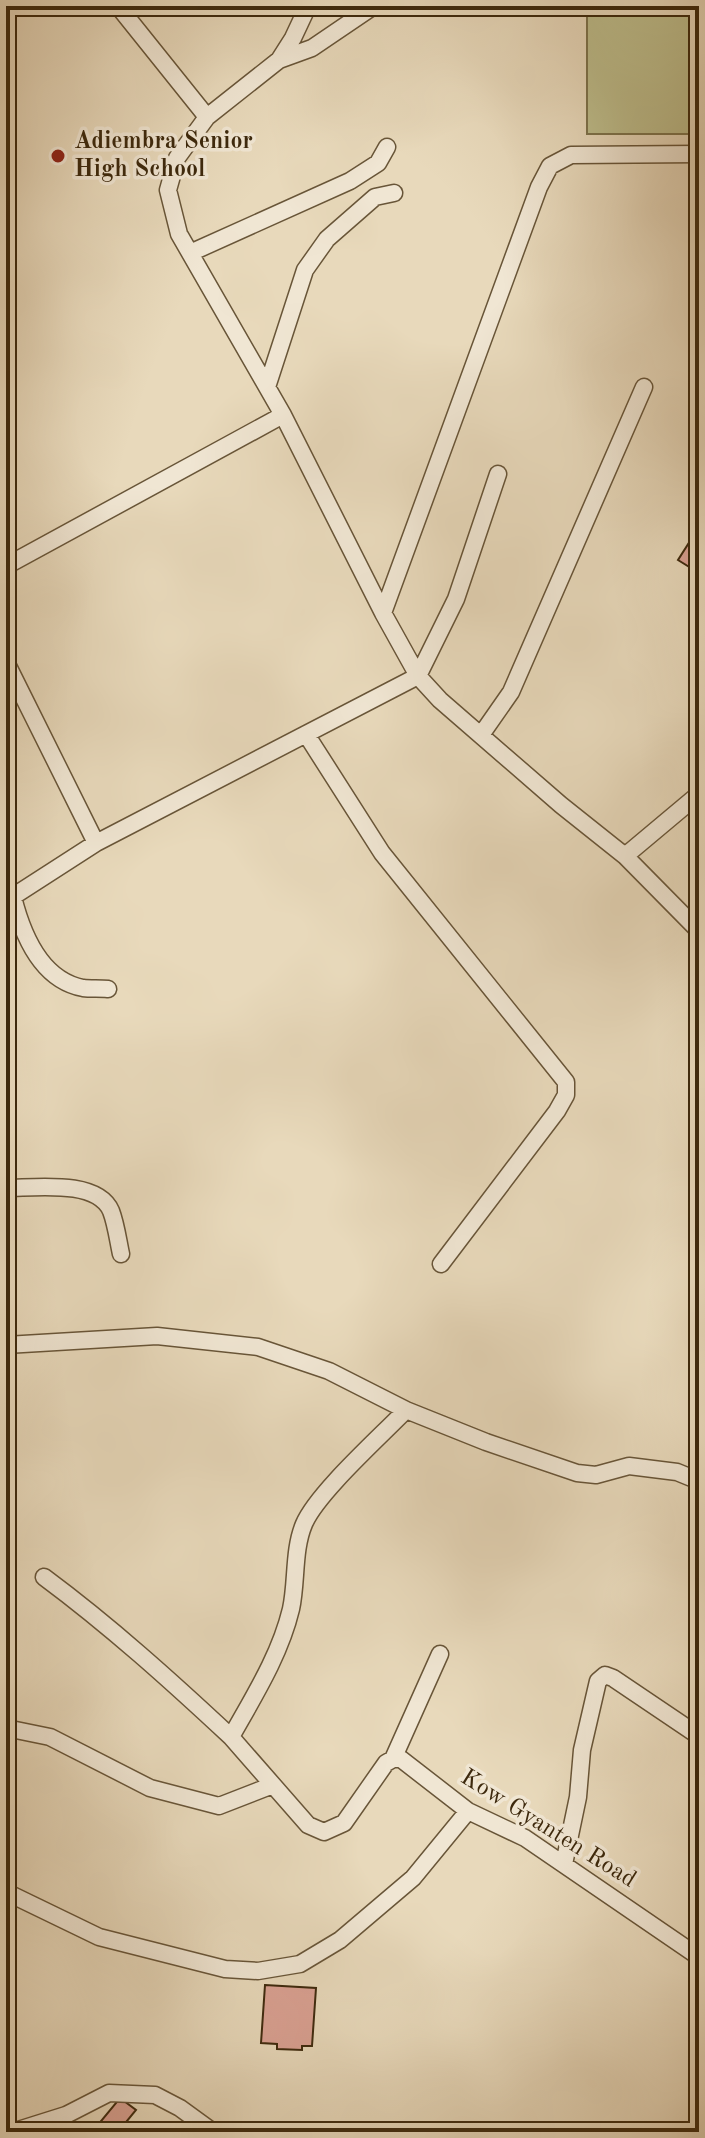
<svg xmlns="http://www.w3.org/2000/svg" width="705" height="2138" font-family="'Old Standard TT',serif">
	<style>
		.green { fill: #bdbd8c; stroke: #7d734c; stroke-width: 2 }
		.building { fill: #daa193; stroke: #3d290d; stroke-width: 2 }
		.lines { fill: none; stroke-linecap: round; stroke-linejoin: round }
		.street-casing { stroke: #685538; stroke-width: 19 }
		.street { stroke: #f0e6d3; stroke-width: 16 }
		.poi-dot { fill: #8f2418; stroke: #f0e6d3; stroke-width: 3 }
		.labels { text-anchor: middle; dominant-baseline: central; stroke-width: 7; stroke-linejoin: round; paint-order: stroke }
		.poi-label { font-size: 24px; font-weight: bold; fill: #3d290d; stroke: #f0e6d3; text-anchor: start }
		.street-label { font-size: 24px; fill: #3d290d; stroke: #f0e6d3 }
	</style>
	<rect width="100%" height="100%" fill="#e8d9bb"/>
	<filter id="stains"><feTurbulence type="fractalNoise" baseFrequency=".0025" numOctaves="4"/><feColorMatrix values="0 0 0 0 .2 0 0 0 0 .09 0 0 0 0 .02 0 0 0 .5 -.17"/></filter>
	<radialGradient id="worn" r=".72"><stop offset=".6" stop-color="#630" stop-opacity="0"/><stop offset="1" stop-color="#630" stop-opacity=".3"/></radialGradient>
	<path class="green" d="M587,6H699V134H587Z"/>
	<path class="building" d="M699,527V573L678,560Z
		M265,1985L316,1988L312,2046H302V2050L277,2049V2044L261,2043Z
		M120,2098L136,2110L118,2132H92Z"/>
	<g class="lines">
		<defs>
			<path id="street" d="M118,6L207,117
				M308,6L293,38L279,60L207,117L177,158L168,190L179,234L283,415L383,613L418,676L440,700L561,805L625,856L699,931
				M279,60L312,48L374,6
				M190,253L350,181L378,163L387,147
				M267,387L305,270L327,239L375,197L394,193
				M6,566L283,415
				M383,613L539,187L550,166L571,155L699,154
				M6,662L96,843L418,676L456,599L498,474
				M306,734L382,853L566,1082V1095L557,1111L441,1264
				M481,735L511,692L644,387
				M625,856L699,794
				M13,897C22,933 41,980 83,988C91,989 100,988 108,989
				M6,901L96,843
				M6,1188C35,1188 97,1179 111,1211C116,1224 118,1240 121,1254
				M6,1345L157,1336L258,1347L329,1371L406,1410C381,1436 317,1493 304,1524C293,1550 297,1582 291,1609C280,1655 254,1696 231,1737L308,1825L324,1832L344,1823L386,1763L393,1759H401L468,1811L525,1838L699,1957
				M406,1410L486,1442L577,1473L596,1475L629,1466L677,1472L699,1481
				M44,1577C110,1626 171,1681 231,1737
				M6,1728L50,1737L150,1788L219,1806L273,1785
				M393,1759L440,1654
				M564,1864L578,1797L582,1750L598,1681L605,1675L613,1678L699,1736
				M6,1892L99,1937L225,1969L258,1971L300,1964L340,1940L413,1878L468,1811
				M12,2132L66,2115L109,2093L155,2095L180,2108L213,2132"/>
		</defs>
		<use href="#street" class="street-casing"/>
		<use href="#street" class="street"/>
	</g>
	<circle class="poi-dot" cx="58" cy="156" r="8"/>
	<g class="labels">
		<g class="poi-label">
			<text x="74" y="142">Adiembra Senior<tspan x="74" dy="28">High School</tspan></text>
		</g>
		<g class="street-label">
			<text transform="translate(548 1829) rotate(32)">Kow Gyanten Road</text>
		</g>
	</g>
	<rect width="705" height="2138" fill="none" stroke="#e8d9bb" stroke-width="32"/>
	<rect x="8" y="8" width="689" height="2122" fill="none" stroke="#3d290d" stroke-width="4"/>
	<rect x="16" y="16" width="673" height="2106" fill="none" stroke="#3d290d" stroke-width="2"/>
	<rect width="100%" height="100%" filter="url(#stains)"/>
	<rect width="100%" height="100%" fill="url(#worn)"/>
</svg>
